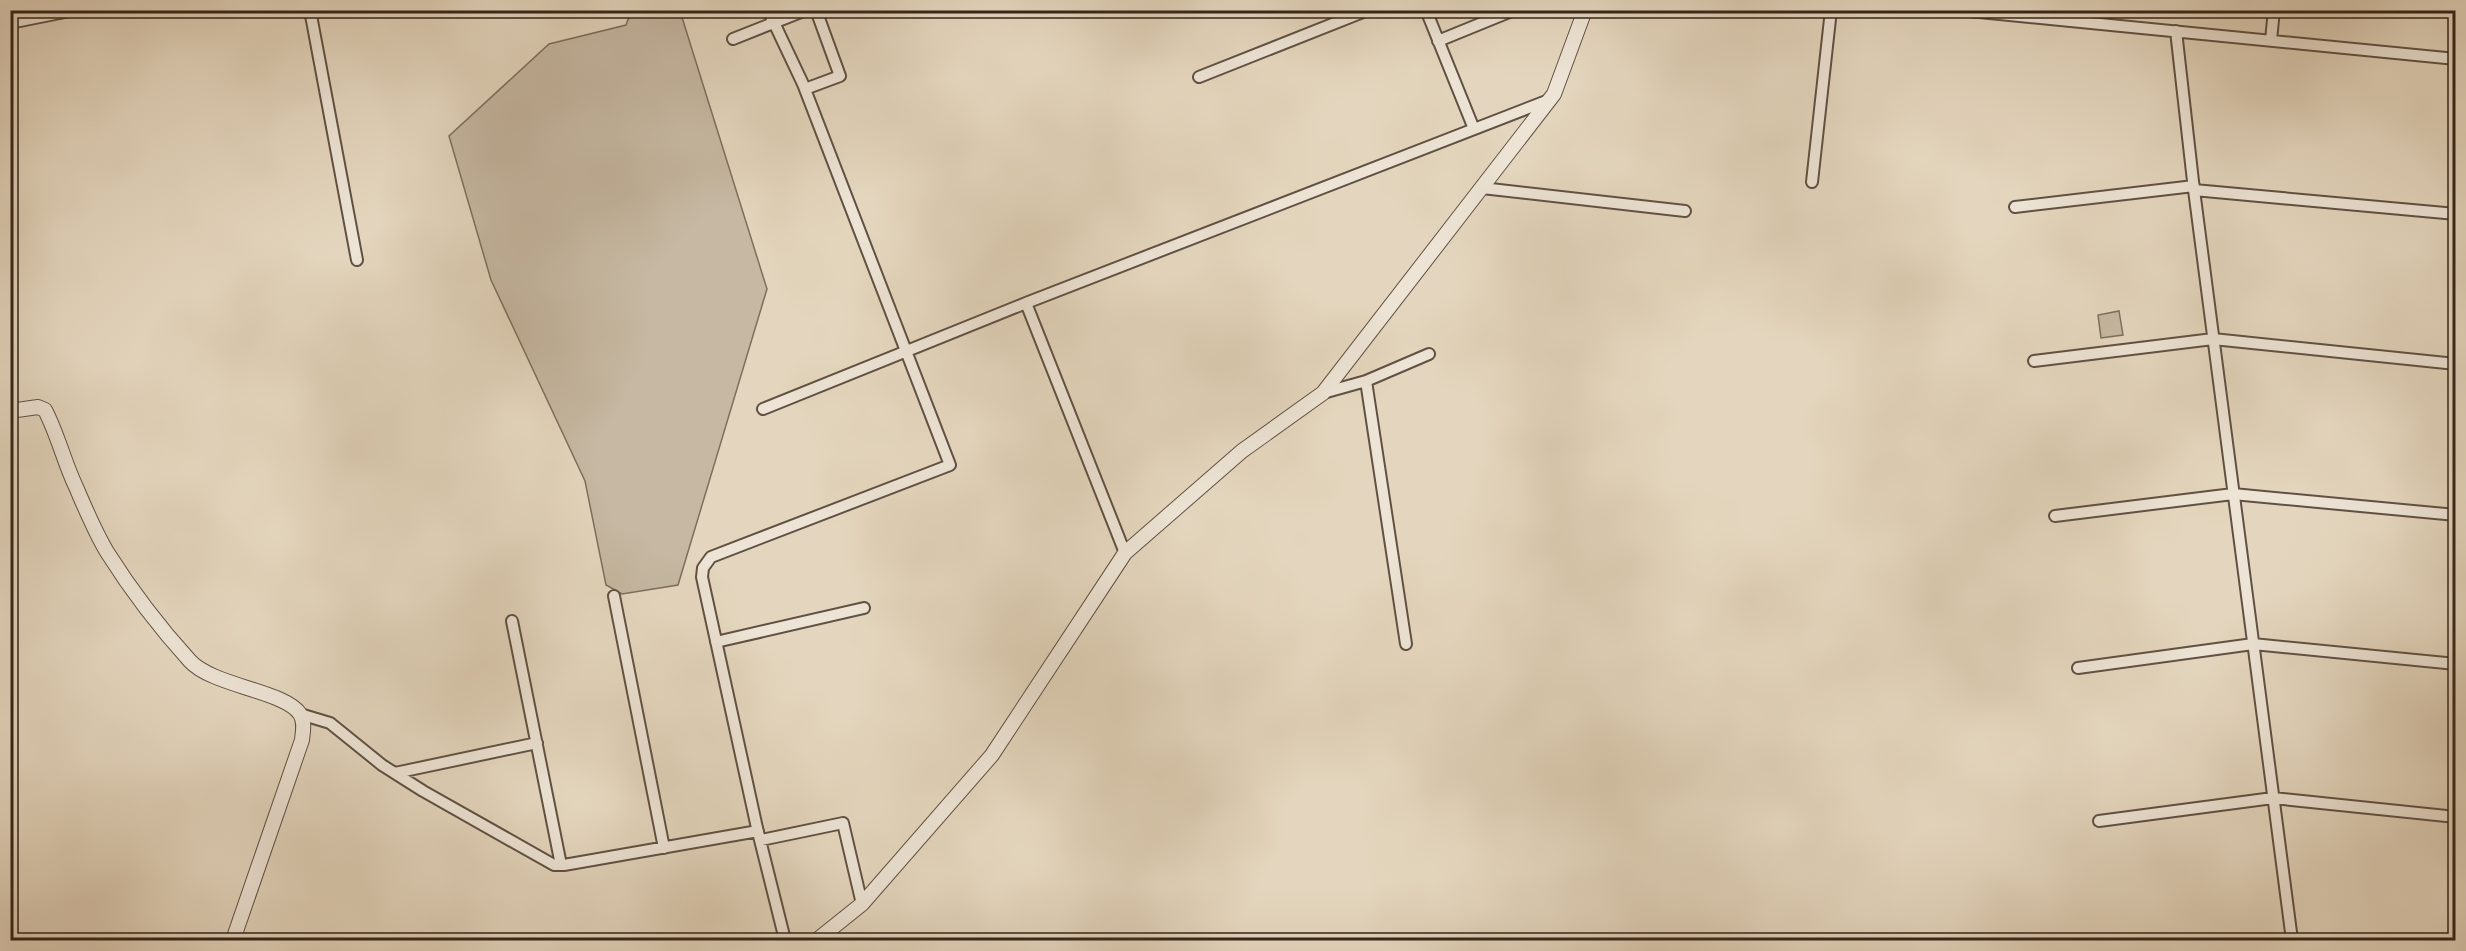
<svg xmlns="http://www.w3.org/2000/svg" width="2466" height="951" font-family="'Sorts Mill Goudy',serif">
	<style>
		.green { fill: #c6b8a2; stroke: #7e6e5e; stroke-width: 1.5 }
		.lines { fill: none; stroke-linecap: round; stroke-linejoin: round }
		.minor-casing { stroke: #615144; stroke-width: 14 }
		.tertiary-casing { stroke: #615144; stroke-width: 16 }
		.minor { stroke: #ede4d5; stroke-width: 10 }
		.tertiary { stroke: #ede4d5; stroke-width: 14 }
	</style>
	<rect width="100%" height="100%" fill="#e4d6be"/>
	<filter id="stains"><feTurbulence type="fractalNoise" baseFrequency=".00333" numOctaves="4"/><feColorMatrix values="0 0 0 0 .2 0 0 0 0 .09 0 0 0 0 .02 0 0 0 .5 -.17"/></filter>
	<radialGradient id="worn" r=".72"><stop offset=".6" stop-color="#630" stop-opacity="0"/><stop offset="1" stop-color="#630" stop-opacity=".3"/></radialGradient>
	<path class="green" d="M631,11H680L767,289L678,585L622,594L606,585L585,481L491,280L449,136L549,44L626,25Z
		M2119,311L2123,335L2101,338L2098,315Z"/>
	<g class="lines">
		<defs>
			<path id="minor" d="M310,10L357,260
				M768,10L803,84L950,465L711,557L703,568L702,577L757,828L785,940
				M1426,10L1474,129
				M1959,10L2456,59
				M10,23L75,10
				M2176,31L2194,190L2292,940
				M733,39L806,10
				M2271,40L2274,10
				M1438,41L1514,10
				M1199,77L1368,10
				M805,89L840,76L816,10
				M1812,182L1831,10
				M1482,188L1685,211
				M2194,190L2456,214
				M2015,207L2194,186
				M1026,303L1125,553
				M2034,361L2213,339L2456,364
				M1366,381L1406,644
				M1323,393L1366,381L1429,354
				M763,409L1026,303L1549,100
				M2055,516L2233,494L2456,515
				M614,596L664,848
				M512,621L561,865
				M716,642L864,608
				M2078,668L2253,644L2456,664
				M300,714L330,723L382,765L423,791L554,865H564L758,831
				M395,773L537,743
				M2099,821L2273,798L2456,817
				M761,840L843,823L862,904"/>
			<path id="tertiary" d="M10,411L38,407L45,410C58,435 64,462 76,487C85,508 95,532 107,552C131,590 160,628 190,661C213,686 285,691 300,714C305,722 303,731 302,740L233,940
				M817,940L862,904L992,755L1125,553L1242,451L1323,393L1554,94L1585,10"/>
		</defs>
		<use href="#minor" class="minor-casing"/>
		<use href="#tertiary" class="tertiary-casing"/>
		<use href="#minor" class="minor"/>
		<use href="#tertiary" class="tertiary"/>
	</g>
	<rect width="2466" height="951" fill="none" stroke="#e4d6be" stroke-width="36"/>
	<rect x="12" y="12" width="2442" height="927" fill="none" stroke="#35251b" stroke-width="3"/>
	<rect x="18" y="18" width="2430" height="915" fill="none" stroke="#35251b" stroke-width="1.5"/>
	<rect width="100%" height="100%" filter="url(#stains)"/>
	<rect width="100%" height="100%" fill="url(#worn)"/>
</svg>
